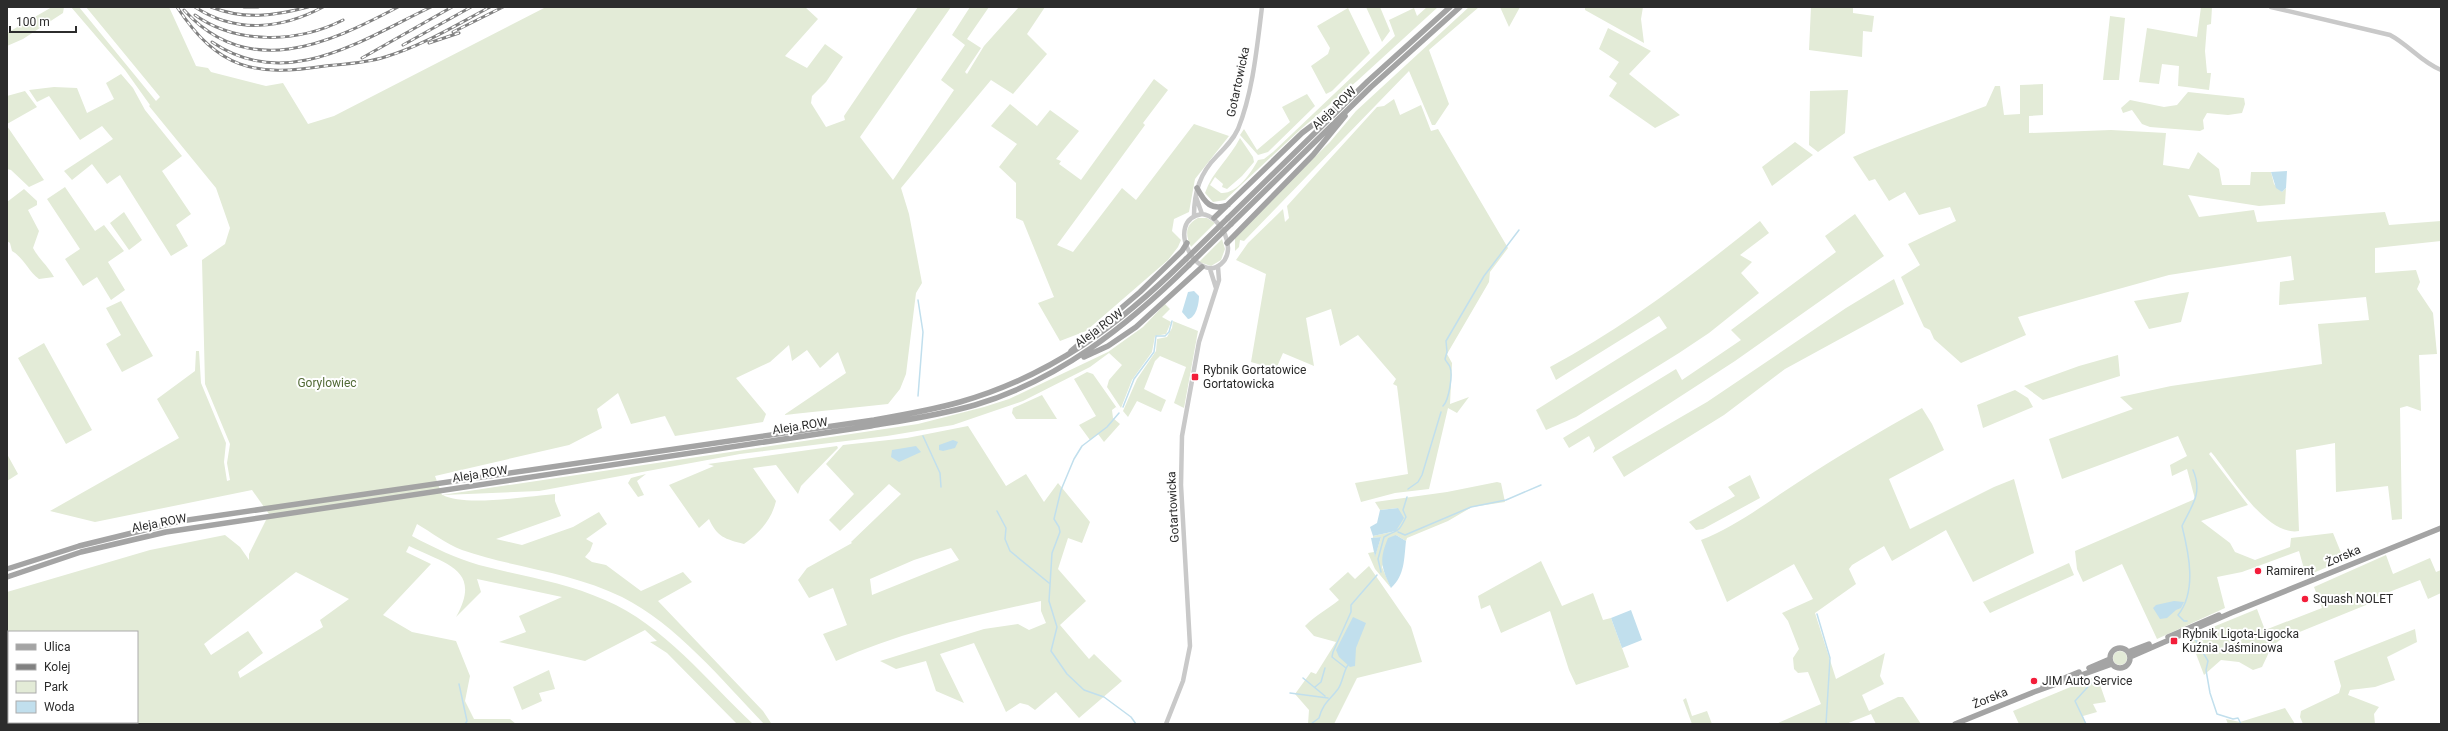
<svg xmlns="http://www.w3.org/2000/svg" width="2448" height="731" font-family="Roboto,sans-serif">
	<style>
		.green { fill: #e3ebd7; fill-rule: evenodd }
		.water { fill: #c1dfed }
		.lines { fill: none; stroke-linecap: round; stroke-linejoin: round }
		.stream { stroke: #c1dfed; stroke-width: 1.5 }
		.minor { stroke: #c9c9c9; stroke-width: 4.5 }
		.major { stroke: #a4a4a4; stroke-width: 5.5 }
		.rail-casing { stroke: #818181; stroke-width: 3 }
		.rail { stroke: #fff; stroke-width: 1.5; stroke-dasharray: 4.5; stroke-linecap: butt }
		.major-bridge { stroke: #a4a4a4; stroke-width: 5.5 }
		.poi-dot { fill: #f31d3a; stroke: #fff; stroke-width: 1.5 }
		.labels { text-anchor: middle; dominant-baseline: central; stroke-width: 4; stroke-linejoin: round; paint-order: stroke }
		.street-label { font-size: 12px; fill: #2c2c2c; stroke: #fff }
		.poi-label { font-size: 12px; fill: #2c2c2c; stroke: #fff; text-anchor: start }
		.park-label { font-size: 12px; fill: #526a36; stroke: #fff }
	</style>
	<rect width="100%" height="100%" fill="#fff"/>
	<path class="green" d="M52,7H64L63,13L23,39L7,46V33Z
		M71,7H79L156,101L160,97L86,7H169L196,66L208,68L211,72L266,86L283,83L308,124L334,116L546,7H805L818,19L785,56L807,68L825,44L843,57L826,82L812,96L811,103L826,127L845,120L844,116L918,7H951L860,137L893,180L954,90L941,80L965,45L952,35L970,7H989L967,39L981,48L965,72L967,74L984,46L1019,7H1045L1027,34L1047,54L1013,94L991,80L901,188L909,214L922,283L916,293L906,374L900,389L888,404L784,415L846,373L838,352L820,368L807,350L792,361L789,345L770,362L736,378L766,414L763,422L675,436L665,416L631,424L618,393L597,409L602,428L569,445L435,476L442,495L918,424L984,407L1009,399L1108,352L1143,327L1165,304L1170,309L1162,317L1171,322L1166,334L1155,336L1152,352L1132,380L1121,408L1107,387L1109,380L1122,365L1109,353L1090,367L1023,401L953,425L887,436L740,454L539,491L443,495C464,507 529,496 555,494V501L561,516L496,539L522,545L573,527L599,512L607,524L586,539L593,543L590,551L585,557L592,562L606,565L641,591L683,572L692,582L658,601L763,711L771,723L764,724C722,680 676,624 622,597C572,572 514,568 462,550C446,544 431,532 417,524L412,536C434,548 456,558 479,565C521,576 565,582 605,600C664,625 707,681 753,724H737L667,653L650,642L657,641L645,630L585,661L499,642L526,632L519,616L562,597L477,579L481,592L456,617C483,569 445,564 409,546L406,552L431,564L383,615L412,632L456,641L470,676L465,701L474,719H510L516,724H7V592L150,550L225,535L240,547L249,560V554L269,514L252,490L95,522L50,511L179,438L157,399L195,371L196,351H199L201,383L226,443L224,462L227,481L230,480L227,463L230,444L205,384L202,260L225,244L230,228L216,188L149,106L150,105L125,70ZM296,572L349,599L320,620L323,627L240,678L238,672L263,653L248,631L211,655L204,644ZM9,632H137V722H9Z
		M1366,7H1380L1390,31L1382,42Z
		M1427,7H1438L1357,81L1301,129L1225,200L1213,202L1205,193C1212,172 1230,158 1240,138L1253,157L1254,162L1242,176L1227,189L1222,187L1223,184L1215,177L1210,185L1221,193C1237,194 1251,173 1258,160L1264,159L1273,152L1395,36L1389,20L1414,8L1417,16Z
		M1469,7H1479L1429,50L1449,104L1435,125H1432L1409,71L1244,241L1240,240L1239,247L1235,251V235L1330,142L1356,111Z
		M1500,7H1520L1509,27Z
		M1585,7H1643L1641,19L1644,43L1585,10Z
		M1811,7H1853V13L1874,16L1872,32L1863,31L1862,57L1809,50Z
		M2201,7H2212L2211,24L2207,25L2205,51L2207,73H2211L2209,90L2178,86L2179,66L2162,64L2159,84L2139,82L2147,28L2197,37Z
		M1348,8L1370,53L1332,91L1326,94L1311,66L1328,54L1330,48L1317,26Z
		M2110,16L2125,18L2119,80H2103Z
		M1608,28L1651,51L1629,74L1680,115L1655,128L1609,96L1617,83L1609,77L1619,62L1599,49Z
		M121,74L133,88L145,110L182,156L162,171L191,214L176,225L188,246L171,256L120,175L107,184L92,164L72,180L64,171L113,139L102,126L80,140L49,96L37,102L29,90L54,87L77,88L87,113L114,99L106,83Z
		M1154,79L1168,90L1143,123L1145,125L1057,245L1073,252L1122,188L1136,200L1194,124L1229,136L1195,179L1189,212L1174,219L1172,231L1181,240L1178,247L1168,260L1086,331L1060,341L1038,303L1054,297L1023,221L1016,218V183L999,167L1017,144L991,126L1010,104L1037,126L1050,110L1079,131L1056,159L1061,161L1059,164L1081,180Z
		M2043,84V115L2029,116V133L2111,130L2166,133L2163,165L2189,169L2198,152L2219,169L2222,185H2250L2251,172H2271L2274,184L2282,192L2286,188L2285,204L2259,206L2188,195L2199,217L2254,210L2257,222L2385,212L2389,225L2441,221V241L2375,248V273L2416,270L2420,282L2417,289L2433,313L2437,354L2419,355L2421,411L2407,406L2400,408L2402,519L2392,520L2388,486L2336,492L2335,443L2296,450L2299,531C2266,537 2230,474 2211,452L2209,454L2248,505L2201,521L2230,543L2235,552L2255,560L2290,547L2291,538L2333,533L2344,560L2306,576L2299,551L2242,572L2217,577L2225,608L2157,639L2122,564L2083,582L2077,569L2075,551L2195,499L2187,469L2172,476L2170,465L2187,456L2178,436L2062,479L2049,439L2133,409L2120,397L2171,386L2322,364L2318,324L2369,320L2366,297L2279,305L2280,282L2294,280L2291,256L2169,275L2018,317L2026,335L1961,363L1934,339L1930,330L1924,327L1901,277L1920,265L1908,244L1956,221L1950,207L1919,215L1905,192L1889,201L1875,179L1869,181L1853,157C1897,138 1942,123 1986,106L1995,86H2000L2004,115L2020,114V85Z
		M1848,90L1845,133L1818,152L1809,145L1810,91Z
		M25,91L37,107L7,124V96Z
		M2188,92L2244,98L2245,104L2242,113L2228,115L2207,113L2203,120L2204,129L2200,131L2150,127L2142,124L2132,110L2123,113L2121,108L2130,100L2164,107L2177,105Z
		M1307,94L1315,106L1268,152L1258,155L1240,135L1244,129L1257,150L1290,122L1282,107Z
		M1394,99L1400,115L1421,105L1431,131L1438,129L1508,248L1490,272L1489,282L1447,354L1452,363L1450,404L1469,397L1457,413L1448,408L1429,489L1395,493L1361,502L1355,483L1408,474L1397,386L1393,384L1396,379L1358,335L1340,346L1331,309L1306,318L1314,366L1283,353L1276,369L1251,362L1266,274L1236,260L1248,243L1283,209L1285,222L1289,218L1287,206L1377,107L1384,106Z
		M7,126L44,180L29,187L11,170L7,169Z
		M1795,142L1813,155L1772,186L1762,167Z
		M65,187L95,231L104,225L124,251L108,262L125,290L111,300L97,277L83,286L65,259L80,249L47,199Z
		M24,189L37,201V205L28,210L39,231L33,248C39,259 48,266 54,277L39,279C28,271 24,258 12,251L10,243L7,241V202Z
		M124,212L142,240L129,250L110,223Z
		M1855,214L1884,256L1735,361L1593,453L1595,448L1589,436L1569,448L1563,438L1676,369L1682,380L1741,340L1731,330L1836,252L1825,236Z
		M1198,218H1207L1215,223L1191,247C1185,234 1185,225 1198,218Z
		M1760,221L1769,233L1740,255L1752,262L1741,273L1759,293L1709,333L1679,353L1576,417L1546,430L1536,410L1667,328L1659,316L1556,380L1550,367C1625,327 1694,274 1760,221Z
		M1222,239L1225,249L1221,260L1211,266L1199,262Z
		M1894,279L1904,304L1785,369L1724,415L1624,477L1612,457L1707,402L1846,308Z
		M2189,292L2181,322L2149,329L2134,301Z
		M121,301L153,356L122,372L106,344L121,335L106,308Z
		M1173,321L1198,331L1184,408L1174,403L1186,367L1160,356L1155,361L1144,389L1166,400L1161,412L1137,401L1128,417L1123,411L1137,379L1156,351L1157,339L1167,337L1172,328Z
		M44,343L92,430L66,444L18,358Z
		M2118,355L2120,376L2043,400L2024,386L2079,366Z
		M1087,372L1093,374L1119,411L1116,407L1112,410L1113,418L1120,424L1104,442L1098,434L1090,440L1079,425L1096,416L1074,379Z
		M2015,390L2028,398L2033,407L1983,428L1977,405Z
		M1042,395L1057,419H1016L1012,413L1013,408Z
		M1922,408L1932,424L1944,450L1889,479L1910,529L1994,487L2014,479L2034,553L1973,582L1946,530L1892,561L1884,546L1852,565L1849,569L1856,584L1815,613L1836,679L1885,653L1880,676L1884,684L1862,695L1869,711L1898,697H1903L1921,724H1876L1871,714L1846,724H1776L1821,704L1808,672L1798,673L1794,669L1793,658L1799,649L1788,621L1782,613L1813,599L1794,564L1727,602L1701,540C1735,527 1766,503 1797,483C1838,456 1879,432 1922,408Z
		M968,426L1006,486L1026,474L1044,502L1058,483L1090,522L1082,543L1068,538L1058,569L1086,601L1060,625L1089,659L1094,654L1122,681L1079,718L1056,692L1035,710L1028,705L1020,703L1006,712L974,643L940,654L964,703L936,691L926,661L896,669L880,661L984,629L1018,624L1029,630L1046,623L1041,611V601C971,616 901,632 836,661L823,634L847,625L833,588L809,598L798,580L807,568L852,543L851,542L901,494L889,484L840,531L829,520L854,494L826,464L843,445L907,438ZM951,548L959,560L872,595L870,579L914,560Z
		M837,446L838,448L801,486L798,494L776,465L753,468L776,501C771,521 760,532 744,544C725,539 717,537 709,519L699,528L669,485L714,466L708,464Z
		M7,454L18,474L7,481Z
		M646,474L637,481L644,495L638,497L628,483L631,478Z
		M1750,475L1760,498L1703,529L1696,530L1689,522L1735,496L1728,487Z
		M1497,482L1501,483L1505,502L1472,507L1448,521L1407,538L1406,541L1396,535L1382,567L1391,588L1375,569L1368,553L1374,552L1375,556L1381,537L1373,538V536L1396,531L1398,508L1380,510L1375,502L1447,492Z
		M2386,555L2393,574L2430,558L2436,572L2441,570V593L2428,599L2420,580L2371,599L2366,605L2280,640L2272,646L2262,667L2253,670L2239,662L2221,660L2204,675L2190,638L2191,636L2257,609L2265,630L2322,608L2314,587Z
		M1541,561L1562,606L1593,593L1603,620L1611,618L1629,667L1576,685L1569,670L1550,611L1501,633L1490,605L1481,609L1478,596Z
		M2069,563L2074,575L1990,613L1983,602Z
		M1369,566L1411,627L1422,662L1357,678L1334,724H1308L1309,710L1295,694L1311,672L1316,674L1336,642L1314,636L1305,626C1316,615 1328,609 1339,600L1329,589L1348,572L1355,579Z
		M2415,629L2417,642L2387,657L2395,680L2375,687L2350,690L2348,695L2379,707L2374,714L2375,724H2303L2300,717L2301,711L2339,693L2341,686L2334,661Z
		M2113 658a7 7 0 1 1 14 0a7 7 0 1 1-14 0Z
		M549,670L555,689L539,693L542,701L522,710L513,687Z
		M2097,676L2106,702L2093,704L2097,712L2083,716L2086,724H2019L2013,711Z
		M1686,698L1692,716L1707,711L1712,724H1692L1683,700Z
		M2285,708L2295,724H2228L2226,719L2240,722Z"/>
	<path class="water" d="M2287,171L2286,188L2282,192L2276,188L2271,172Z
		M1194,291L1199,296C1199,304 1196,318 1188,319L1182,312L1188,292Z
		M953,440L958,442L955,448L943,451L939,450V445Z
		M916,446L921,452L899,462L891,457L892,450Z
		M1398,508L1404,518L1396,531L1373,536L1370,527L1377,523L1380,510Z
		M1396,535L1406,541C1404,559 1405,575 1391,588C1381,567 1379,560 1388,538Z
		M1381,537L1375,557L1371,538Z
		M2174,601L2184,602L2181,608L2176,610L2167,618L2160,619L2153,608L2156,605Z
		M1631,610L1642,640L1622,648L1611,618Z
		M1353,617L1366,623L1356,648L1355,666L1350,667L1339,657L1336,650Z"/>
	<g class="lines">
		<path class="stream" d="M918,396L923,332L918,300
			M1443,406C1449,400 1453,375 1450,367C1449,364 1446,362 1445,359L1447,352L1446,341L1484,276L1519,230
			M1123,407L1134,379L1154,352L1156,336H1165L1169,332L1172,321
			M1119,413L1107,427L1082,446L1074,459L1061,490L1054,519L1059,527L1060,532L1052,553L1049,601L1057,627L1051,651L1067,674L1084,690L1104,697L1131,717L1136,724
			M923,436L940,473L941,487
			M1408,489L1418,482L1422,475L1441,412
			M997,511L1006,528L1005,539L1010,551L1049,583
			M1398,532L1405,535L1471,507L1506,500L1541,485
			M1381,572L1378,559L1384,537C1399,528 1397,535 1406,517L1403,510L1407,497
			M1817,614L1830,658L1826,724
			M2187,621H2184L2178,615C2197,591 2189,554 2182,526C2192,505 2203,493 2193,470
			M2194,637L2208,661L2206,670L2210,693L2217,714L2233,719L2238,718L2241,724
			M1346,668L1332,657L1333,652L1351,612V605L1377,575
			M1303,678L1325,696
			M459,684L467,721L465,724
			M1315,687L1321,682L1325,668
			M1290,693L1328,698
			M1311,724L1319,718C1323,703 1329,701 1338,689C1343,682 1343,672 1348,665
			M2086,724L2075,701L2096,678"/>
		<path class="minor" d="M2271,7L2390,35C2409,45 2421,62 2441,70
			M1196,197L1202,214
			M1202,214C1221,216 1238,250 1221,264C1197,285 1163,220 1202,214Z
			M1194,216C1194,192 1200,173 1217,156C1225,148 1233,140 1238,129C1253,92 1257,47 1262,7
			M1210,269L1216,288
			M1166,724L1183,681L1190,646L1181,485L1182,436L1199,342L1219,280L1218,267"/>
		<path class="major" d="M1197,188C1205,203 1211,211 1228,205
			M1214,218L1302,133L1339,105
			M1228,218L1368,81L1450,7
			M1231,224L1371,87L1460,7
			M1227,243L1313,155L1345,116
			M1071,351L1140,292L1182,251L1187,243
			M1084,357L1108,346L1136,327L1202,267
			M7,569L79,546L181,521L874,420C903,415 932,410 960,402C1053,375 1119,325 1186,259
			M7,577L81,552L166,532L871,426C906,420 940,415 975,405C1059,380 1127,326 1189,265
			M2168,637L2219,615
			M2110 658a10 10 0 1 1 20 0a10 10 0 1 1-20 0Z
			M2128,652L2149,644
			M2130,657L2231,613L2441,528
			M2089,668L2110,659
			M2043,687L2079,672
			M1955,724L2034,692L2112,664"/>
		<defs>
			<path id="rail" d="M177,7C218,69 254,77 325,66C345,64 366,63 385,57C422,46 456,25 490,7
				M195,7C236,34 282,29 323,7
				M211,7C244,20 274,16 308,7
				M244,7H258
				M184,10C248,81 328,44 398,7
				M195,15C237,45 298,43 343,20
				M453,32L503,7
				M212,42C287,93 363,39 431,7
				M429,43L459,33
				M403,45L471,7
				M362,58L452,7"/>
		</defs>
		<use href="#rail" class="rail-casing"/>
		<use href="#rail" class="rail"/>
		<path class="major-bridge" d="M1186,259L1228,218
			M1189,265L1231,224"/>
	</g>
	<g class="poi-dot">
		<rect x="1191" y="373" width="8" height="8" rx="2"/>
		<circle cx="2258" cy="571" r="4"/>
		<circle cx="2305" cy="599" r="4"/>
		<rect x="2170" y="637" width="8" height="8" rx="2"/>
		<circle cx="2034" cy="681" r="4"/>
	</g>
	<g class="labels">
		<g class="street-label">
			<text transform="translate(1238 82) rotate(-78)">Gotartowicka</text>
			<text transform="translate(1334 108) rotate(-44)">Aleja ROW</text>
			<text transform="translate(1099 328) rotate(-36)">Aleja ROW</text>
			<text transform="translate(800 426) rotate(-9)">Aleja ROW</text>
			<text transform="translate(480 474) rotate(-9)">Aleja ROW</text>
			<text transform="translate(1173 507) rotate(-93)">Gotartowicka</text>
			<text transform="translate(159 523) rotate(-11)">Aleja ROW</text>
			<text transform="translate(2343 556) rotate(-23)">Żorska</text>
			<text transform="translate(1990 698) rotate(-22)">Żorska</text>
		</g>
		<g class="poi-label">
			<text x="1203" y="370">Rybnik Gortatowice<tspan x="1203" dy="14">Gortatowicka</tspan></text>
			<text x="2266" y="571">Ramirent</text>
			<text x="2313" y="599">Squash NOLET</text>
			<text x="2182" y="634">Rybnik Ligota-Ligocka<tspan x="2182" dy="14">Kuźnia Jaśminowa</tspan></text>
			<text x="2042" y="681">JIM Auto Service</text>
		</g>
		<g class="park-label">
			<text x="327" y="383">Gorylowiec</text>
		</g>
	</g>
	<rect width="2448" height="731" fill="none" stroke="#2c2c2c" stroke-width="16"/>
	<rect x="8" y="631" width="130" height="92" fill="#ffffff" stroke="#ababab"/>
	<rect x="16" y="644" width="20" height="6" fill="#a4a4a4" stroke="#ababab"/>
	<text x="44" y="651" font-size="12" fill="#2c2c2c">Ulica</text>
	<rect x="16" y="664" width="20" height="6" fill="#818181" stroke="#ababab"/>
	<text x="44" y="671" font-size="12" fill="#2c2c2c">Kolej</text>
	<rect x="16" y="681" width="20" height="12" fill="#e3ebd7" stroke="#ababab"/>
	<text x="44" y="691" font-size="12" fill="#2c2c2c">Park</text>
	<rect x="16" y="701" width="20" height="12" fill="#c1dfed" stroke="#ababab"/>
	<text x="44" y="711" font-size="12" fill="#2c2c2c">Woda</text>
	<path d="M10 26v6h66v-6" fill="none" stroke="#2c2c2c" stroke-width="2"/>
	<text x="16" y="26" font-size="12" fill="#2c2c2c" stroke="#ffffff" stroke-width="3" paint-order="stroke">100 m</text>
</svg>
